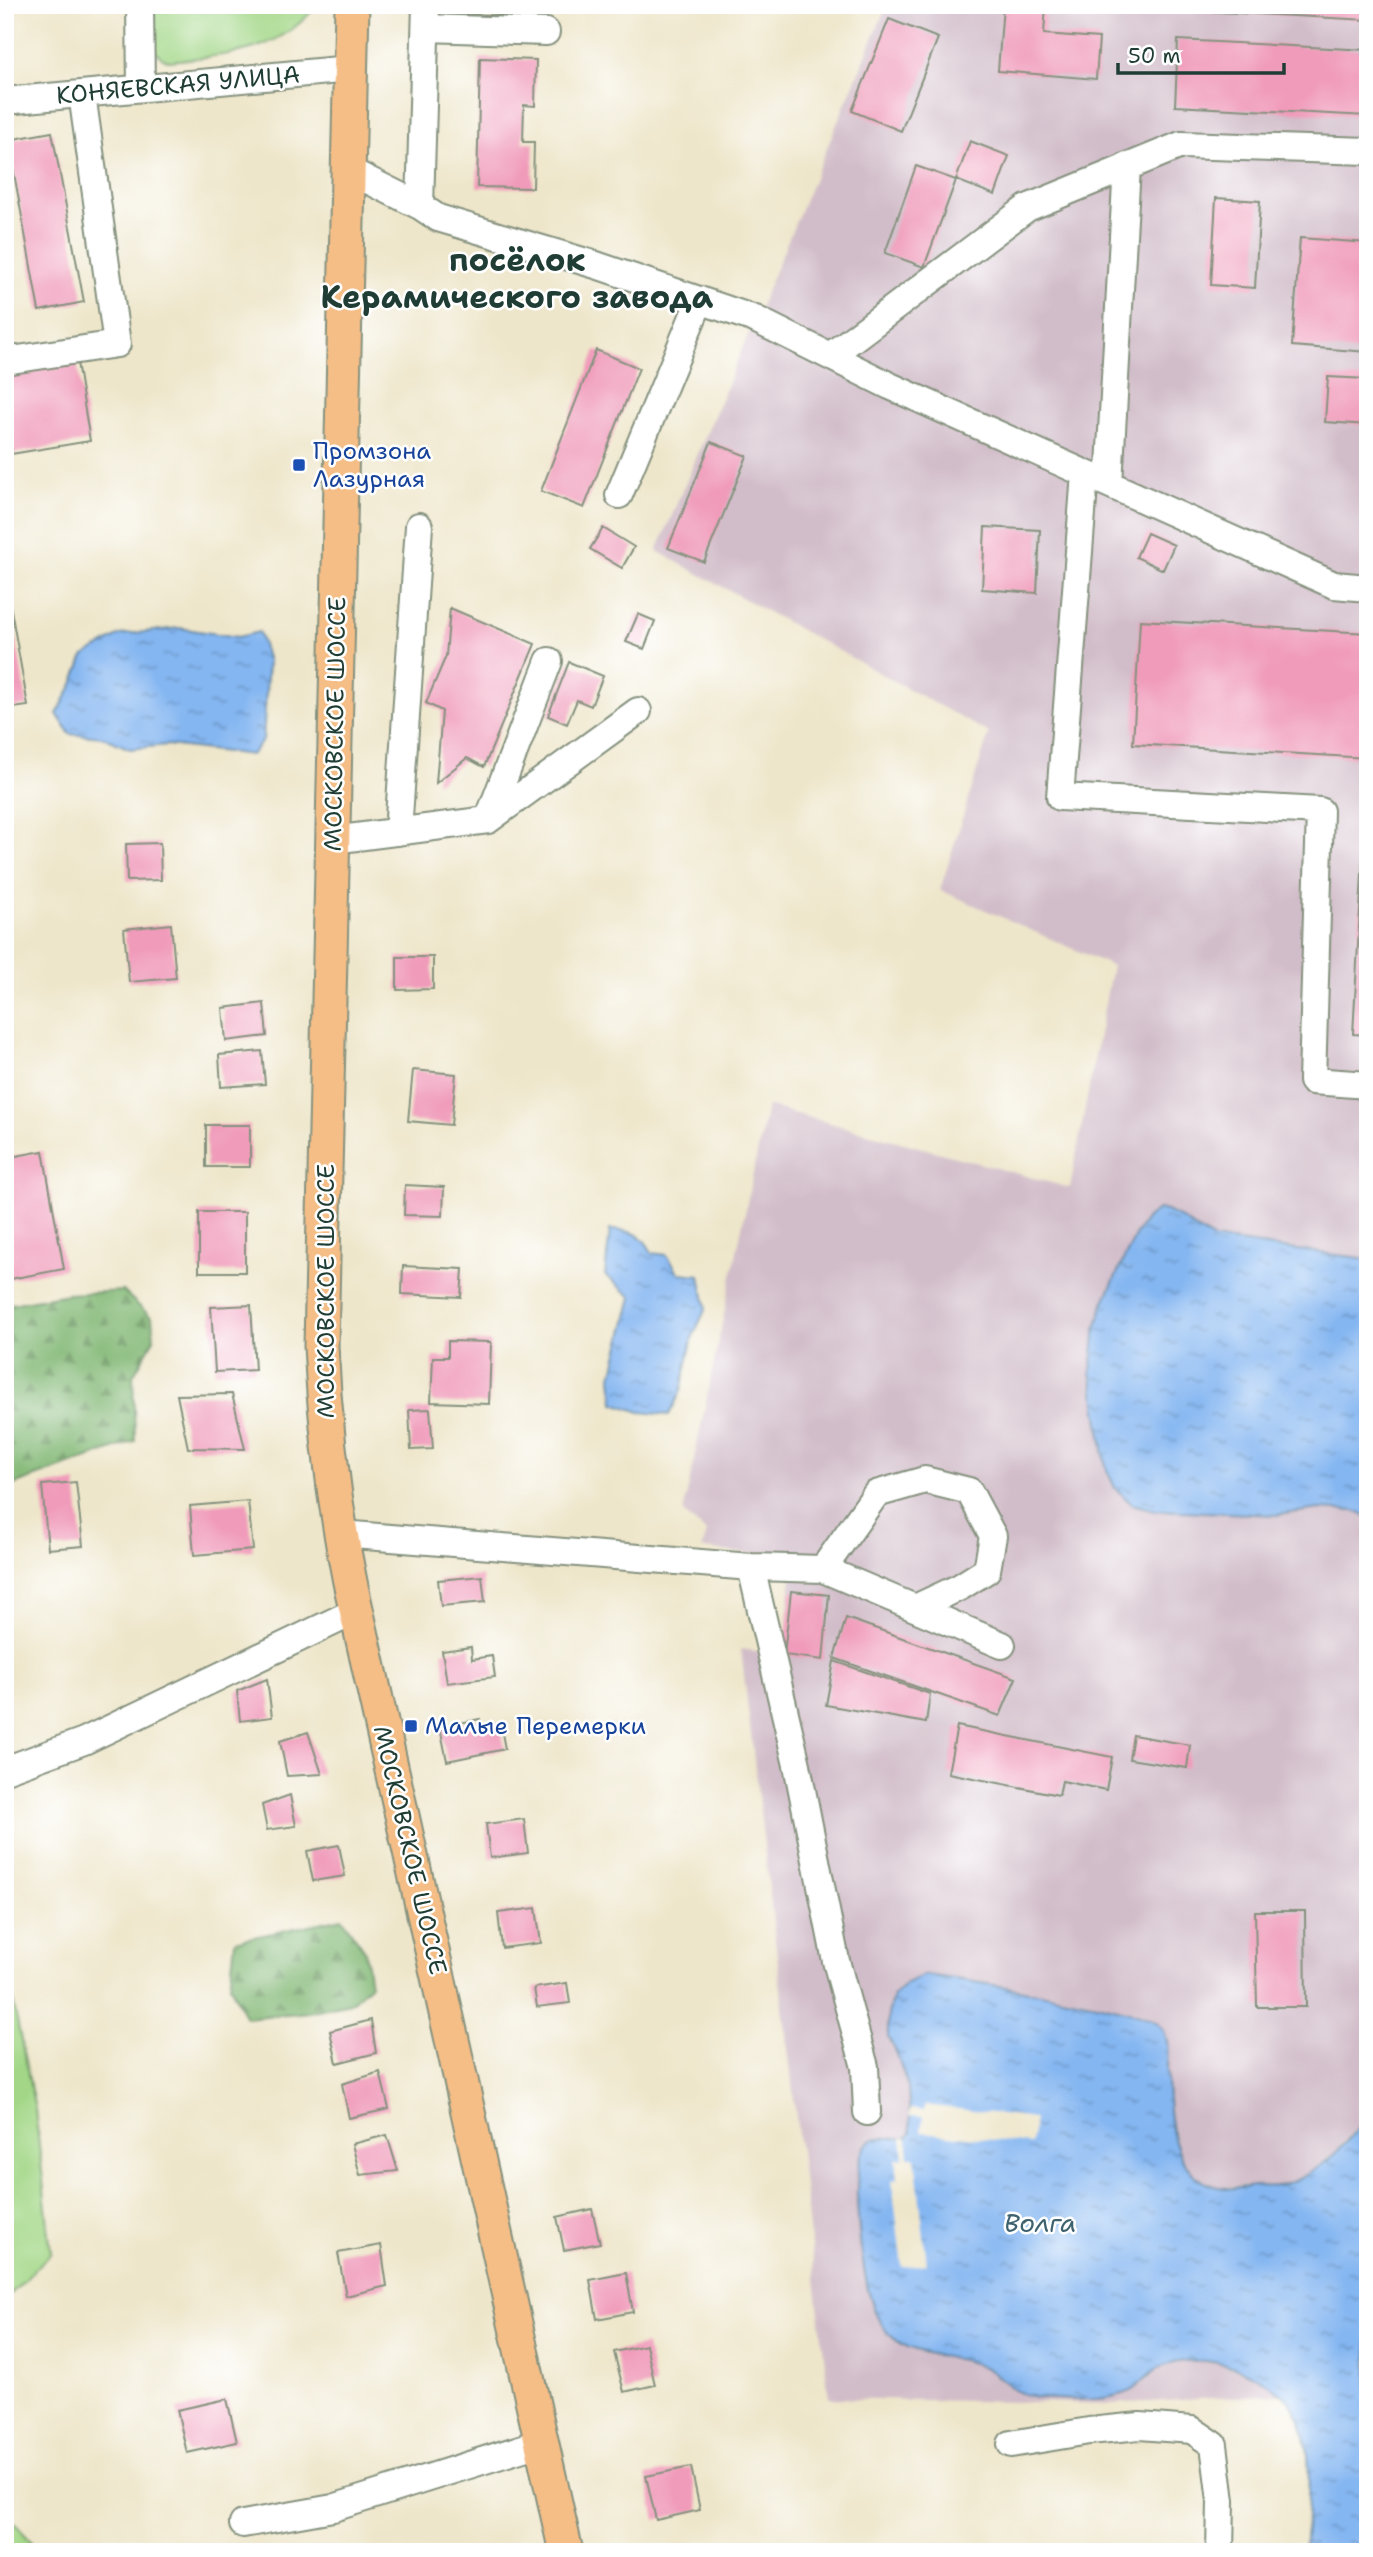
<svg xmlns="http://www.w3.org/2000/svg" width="1373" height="2557" font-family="'Shantell Sans',sans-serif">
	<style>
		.industrial { fill: #d1bdc9 }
		.grass { fill: #a3d787; stroke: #618a5e; stroke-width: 2 }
		.forest { fill: url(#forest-firs); stroke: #507a54; stroke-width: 2 }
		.water { fill: url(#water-ripples); stroke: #527a92; stroke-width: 2 }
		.pier { fill: #eee6ca }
		.building { fill: #f09bba }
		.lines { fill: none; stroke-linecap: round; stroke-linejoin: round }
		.minor-casing { stroke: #86927f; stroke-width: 30 }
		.major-casing { stroke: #86927f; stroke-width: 37 }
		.minor { stroke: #fff; stroke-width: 26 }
		.major { stroke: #f6be87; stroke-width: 33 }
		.transit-dot { fill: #1a4fb4; stroke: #fff; stroke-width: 2.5 }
		.labels { text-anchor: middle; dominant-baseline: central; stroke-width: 5; stroke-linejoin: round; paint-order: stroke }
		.street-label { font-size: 24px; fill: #1f3d34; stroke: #fff }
		.transit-label { font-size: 24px; fill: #164399; stroke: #fff; text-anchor: start }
		.water-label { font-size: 26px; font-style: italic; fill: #3d616d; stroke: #fff }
		.district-label { font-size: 32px; font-weight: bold; fill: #1f3d34; stroke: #fff }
	</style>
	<defs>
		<pattern id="forest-firs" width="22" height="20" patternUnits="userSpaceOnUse" patternTransform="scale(1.75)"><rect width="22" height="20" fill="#82b874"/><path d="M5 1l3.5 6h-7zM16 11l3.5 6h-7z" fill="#6a9760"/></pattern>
		<pattern id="water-ripples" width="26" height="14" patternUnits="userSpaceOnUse" patternTransform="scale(1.75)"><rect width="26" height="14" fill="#84b6f1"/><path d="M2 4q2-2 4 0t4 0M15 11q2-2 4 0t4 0" fill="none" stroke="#6b95c4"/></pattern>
	</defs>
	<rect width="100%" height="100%" fill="#fff"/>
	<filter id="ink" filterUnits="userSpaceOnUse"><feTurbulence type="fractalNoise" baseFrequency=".0143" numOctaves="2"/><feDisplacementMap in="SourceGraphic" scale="14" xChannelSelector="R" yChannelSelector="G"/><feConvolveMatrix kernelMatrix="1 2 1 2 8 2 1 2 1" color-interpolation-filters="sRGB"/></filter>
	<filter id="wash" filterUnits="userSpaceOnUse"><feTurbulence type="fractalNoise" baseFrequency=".00686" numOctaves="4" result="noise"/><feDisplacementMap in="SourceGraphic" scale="28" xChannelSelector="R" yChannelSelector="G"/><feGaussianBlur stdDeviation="1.57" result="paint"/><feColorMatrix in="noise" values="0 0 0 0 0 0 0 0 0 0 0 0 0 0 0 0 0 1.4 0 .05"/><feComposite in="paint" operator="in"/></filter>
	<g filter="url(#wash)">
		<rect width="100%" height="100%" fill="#eee6ca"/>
		<path class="industrial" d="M887,5H1368V1259L1212,1239L1196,1231L1173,1212L1136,1234L1105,1299L1155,1510L1277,1515L1319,1509L1355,1511L1368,1517V2116L1335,2152L1311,2172L1281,2186L1219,2187L1196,2178L1185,2165L1176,2141L1169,2112L1166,2035L1144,2016L975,1981L925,1975L888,2037L897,2054L908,2087L911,2133L907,2138L894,2137L858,2174L860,2243L870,2299L911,2349L966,2361L987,2368L1013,2389L1034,2396L1056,2399L1105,2398L1129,2392L1146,2380L1155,2370L1173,2363L1193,2360L1220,2364L1254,2375L1282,2394L1111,2404L829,2398L741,1649L784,1655L793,1558L702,1549L707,1533L683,1513L767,1106L1070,1188L1112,966L940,890L989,733L657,551Z"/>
		<path class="grass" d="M146,5H317C277,55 229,54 170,61C145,54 148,27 146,5Z
			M5,1962L35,2109L51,2253L5,2300Z
			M5,2513L41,2552H5Z"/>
		<path class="forest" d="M123,1291L152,1318L154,1339L133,1376L135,1441L5,1488V1305L68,1294Z
			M342,1918L365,1951L370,1985L350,2003L308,2012L246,2018L230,1985L235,1941Z"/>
		<path class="water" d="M179,628L238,637L259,632L268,661L263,740L251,755L167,745L130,749L103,737L70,734L57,714L73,684L84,656L120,635Z
			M1159,1209C1180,1213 1193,1230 1213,1239L1368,1259V1517L1355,1511L1319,1509L1277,1515L1155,1510L1132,1504L1115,1488L1106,1468L1091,1372L1096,1328L1105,1299L1136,1234L1147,1218Z
			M610,1230C632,1231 642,1232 652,1253L667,1255L679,1273L700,1275L706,1308L693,1336L681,1391L669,1415L640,1412L614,1403L612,1376L632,1297L605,1275Z
			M925,1975C958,1979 1144,2007 1159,2024C1171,2036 1167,2055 1167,2070C1167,2109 1170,2177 1218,2187C1229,2190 1244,2187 1256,2186C1264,2186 1274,2188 1282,2185C1317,2176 1347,2144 1368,2116V2552H1304C1307,2506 1321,2428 1282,2394C1251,2367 1198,2350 1159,2368C1149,2373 1142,2385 1130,2391C1109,2401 1080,2400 1057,2399C1043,2399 1023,2396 1011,2388C1003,2381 996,2373 986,2368C955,2353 913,2360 888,2333C880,2323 875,2313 871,2300C862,2273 847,2165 867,2144C878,2133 893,2140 907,2138L911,2133L908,2087L897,2054L888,2037V2015L893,1996L906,1983Z"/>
		<path class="pier" d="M925,2105L1035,2118L1031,2144L921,2132L923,2117L909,2116L910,2109L924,2111Z
			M902,2138H907L909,2157H915L927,2264L902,2267L892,2180L898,2179L896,2159L904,2158Z"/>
		<g id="blocks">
			<path class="building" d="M460,5H533V16L460,14Z
				M1003,5H1046L1044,34L1099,38L1096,79L998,71Z
				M1128,5H1368V20L1128,7Z
				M889,19L938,38L901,131L852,111Z
				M1178,40L1368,50V116L1175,106Z
				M480,58L536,60L535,106L524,105L523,142H534L533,188L477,187Z
				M52,132L84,302L39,311L8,140Z
				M970,141L1009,156L995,195L956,180Z
				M916,166L956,180L924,267L885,253Z
				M1216,198L1260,201L1255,288L1211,285Z
				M1300,238L1368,243V352L1292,346Z
				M596,350L639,368L584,508L541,491Z
				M76,356L90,441L5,455V368Z
				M1328,377L1368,379V425L1325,422Z
				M711,442L747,456L704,562L668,548Z
				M985,527L1040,530L1037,593L982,589Z
				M603,528L634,547L622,568L590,549Z
				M1147,533L1174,545L1163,570L1136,557Z
				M5,576L28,706L5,709Z
				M450,608L535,644L484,767L467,758L436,783L442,711L426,703L446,656Z
				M638,614L655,621L644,649L626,642Z
				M1140,620L1368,633V758L1133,744Z
				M569,662L603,676L591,706L577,700L567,724L548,716Z
				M1366,803H1368V1035L1353,1034Z
				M160,843L161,880L127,881L126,844Z
				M171,924L176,978L129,982L124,929Z
				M397,957H433V989L397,990Z
				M264,1003L267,1036L226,1041L223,1008Z
				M262,1051L265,1084L221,1087L219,1055Z
				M413,1070L456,1074L451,1125L408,1121Z
				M206,1125H250V1167H206Z
				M43,1151L64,1269L5,1280V1158Z
				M405,1185L444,1187L443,1216L404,1215Z
				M199,1212H245V1272H199Z
				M403,1266L463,1269L461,1297L402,1294Z
				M251,1305L255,1370L215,1372L211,1307Z
				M448,1341L491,1342L489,1404L431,1402L433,1357H448Z
				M232,1394L245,1449L188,1448L177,1395Z
				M430,1409L433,1449L411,1450L409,1410Z
				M76,1482L83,1546L48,1549L42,1485Z
				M248,1501L253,1550L194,1555L190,1506Z
				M482,1576L485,1602L441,1606L438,1580Z
				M791,1591L829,1595L823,1660L784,1655Z
				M846,1618L1016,1678L1000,1716L834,1658Z
				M471,1647L472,1659L492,1656L495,1677L447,1683L442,1651Z
				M834,1661L930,1694L926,1723L826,1705Z
				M267,1679L272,1717L240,1721L237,1691Z
				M480,1719L482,1727L500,1723L505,1749L447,1761L440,1727Z
				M957,1726L1112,1757L1106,1790L1062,1781L1059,1795L948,1773Z
				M308,1732L322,1774L287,1776L280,1741Z
				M1133,1735L1190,1745L1187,1768L1129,1759Z
				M290,1795L296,1826L267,1830L262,1805Z
				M524,1819L528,1853L490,1858L486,1824Z
				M339,1845L345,1876L313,1881L307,1851Z
				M536,1908L541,1943L502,1948L498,1913Z
				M1255,1911H1305L1306,2007H1257Z
				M567,1983L570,2003L537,2007L534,1988Z
				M371,2020L376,2053L337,2063L330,2031Z
				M380,2072L389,2109L349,2118L342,2084Z
				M387,2135L398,2171L360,2175L352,2144Z
				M592,2209L600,2243L564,2250L557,2217Z
				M381,2245L387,2286L346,2296L338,2253Z
				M626,2273L633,2312L597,2319L590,2280Z
				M646,2345L655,2385L624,2392L614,2352Z
				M227,2399L237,2442L187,2453L177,2410Z
				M691,2467L700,2510L656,2520L646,2476Z"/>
		</g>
	</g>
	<g filter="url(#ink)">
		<use href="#blocks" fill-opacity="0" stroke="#86927f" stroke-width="2"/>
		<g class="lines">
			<defs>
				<path id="minor" d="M140,5L141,88
					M426,28L546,32
					M5,101L350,69
					M348,170L420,206L438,218L596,265L755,319L890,386L1334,585L1368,588
					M420,206L426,5
					M830,356L1027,208L1181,145L1368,151
					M5,361L117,344L82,94
					M1085,474L1060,797L1320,811L1312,1081L1368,1085
					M1109,484L1127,166
					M619,495L700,300
					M488,820L549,661
					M398,832L419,526
					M333,840L488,820L638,711
					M341,1534L751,1567L823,1569L1002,1645
					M751,1567L797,1765L836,1961L865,2067L867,2112
					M823,1569L876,1494L925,1480L969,1491L993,1536L987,1570L960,1587L915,1608
					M5,1770L84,1741L356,1611
					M1011,2444L1089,2431L1140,2426L1192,2430L1214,2445L1221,2501L1220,2552
					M243,2524L333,2508L542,2442"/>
				<path id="major" d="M352,5L321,1346C325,1425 334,1504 350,1582L566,2552"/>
			</defs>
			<use href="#minor" class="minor-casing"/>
			<use href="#major" class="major-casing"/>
			<use href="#minor" class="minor"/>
			<use href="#major" class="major"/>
		</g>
	</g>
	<g class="transit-dot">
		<rect x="292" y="458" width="14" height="14" rx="3.5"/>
		<rect x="404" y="1719" width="14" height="14" rx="3.5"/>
	</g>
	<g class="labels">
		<g class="street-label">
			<text transform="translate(178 85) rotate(-5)">КОНЯЕВСКАЯ УЛИЦА</text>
			<text transform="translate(335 724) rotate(-89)">МОСКОВСКОЕ ШОССЕ</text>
			<text transform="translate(326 1291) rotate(-90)">МОСКОВСКОЕ ШОССЕ</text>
			<text transform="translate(410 1850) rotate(77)">МОСКОВСКОЕ ШОССЕ</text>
		</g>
		<g class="transit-label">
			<text x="313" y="451">Промзона<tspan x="313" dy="28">Лазурная</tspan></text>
			<text x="425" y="1726">Малые Перемерки</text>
		</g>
		<g class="water-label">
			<text x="1040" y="2222">Волга</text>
		</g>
		<g class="district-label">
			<text x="517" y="259">посёлок<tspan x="517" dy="37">Керамического завода</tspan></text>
		</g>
	</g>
	<rect width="1373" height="2557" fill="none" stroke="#fff" stroke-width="28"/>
	<path d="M1118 63v10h166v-10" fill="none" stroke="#1f3d34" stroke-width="3.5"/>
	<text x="1128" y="63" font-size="21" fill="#1f3d34" stroke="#ffffff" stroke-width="5" paint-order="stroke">50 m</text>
</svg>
